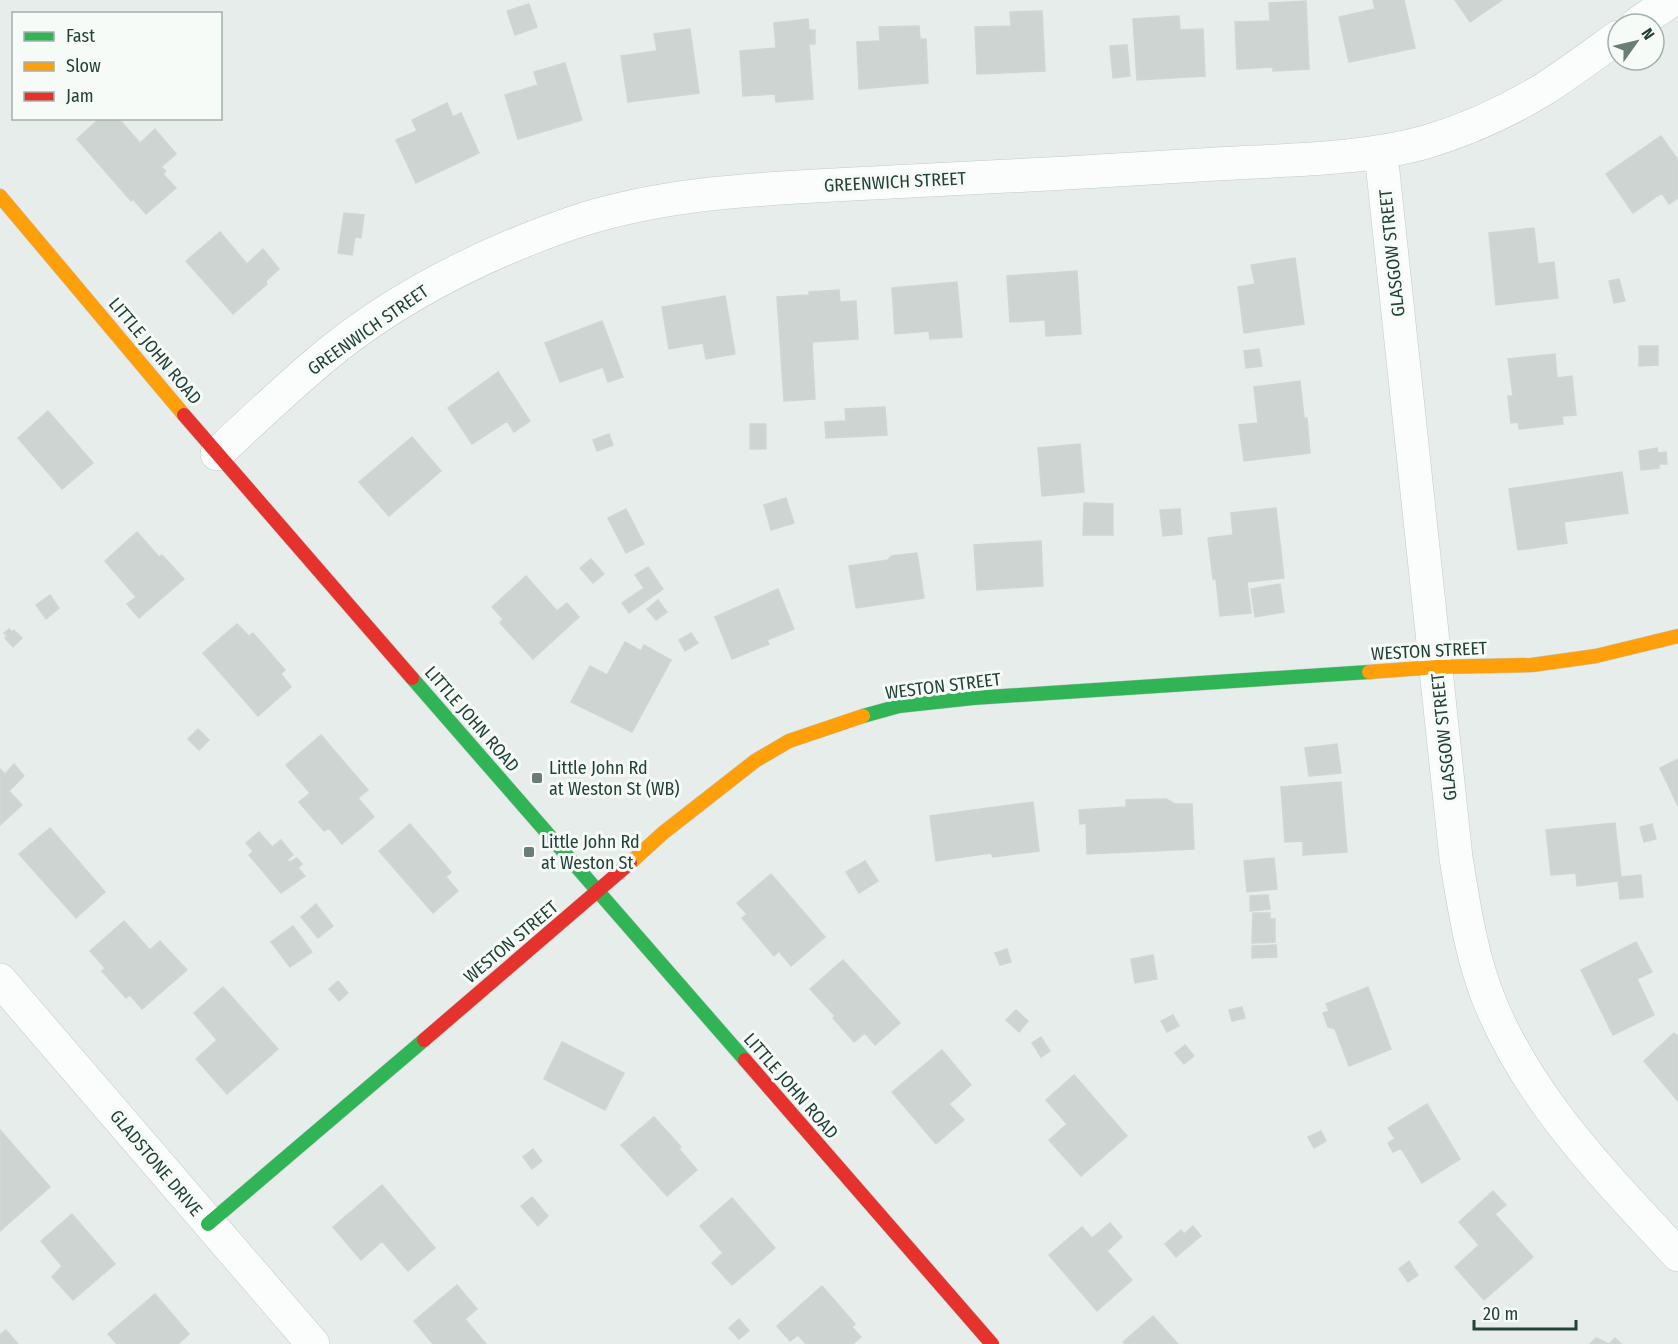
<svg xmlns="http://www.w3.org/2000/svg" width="1678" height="1344" font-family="'Fira Sans Condensed',sans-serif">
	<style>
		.building { fill: #ced4d1; stroke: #d0d6d3; stroke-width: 1.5 }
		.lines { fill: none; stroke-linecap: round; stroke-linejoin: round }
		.street-casing { stroke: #c4cac7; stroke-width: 34 }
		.fast-casing { stroke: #c2cac7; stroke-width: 15 }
		.slow-casing { stroke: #c2cac7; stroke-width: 15 }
		.jam-casing { stroke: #c2cac7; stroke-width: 15 }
		.street { stroke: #fbfcfc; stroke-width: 33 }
		.fast { stroke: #30b455; stroke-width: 14 }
		.slow { stroke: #ff9f0a; stroke-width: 14 }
		.jam { stroke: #e5322d; stroke-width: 14 }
		.poi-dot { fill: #687e76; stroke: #f6fbf8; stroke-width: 2 }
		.labels { text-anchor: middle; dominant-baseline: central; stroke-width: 6; stroke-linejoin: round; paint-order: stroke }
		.street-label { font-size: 18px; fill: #234238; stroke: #f6fbf8 }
		.poi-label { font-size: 18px; fill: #234238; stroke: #f6fbf8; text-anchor: start }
	</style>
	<rect width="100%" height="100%" fill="#e7edea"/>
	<path class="building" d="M1373,0H1404L1415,48L1349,62L1339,17L1375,9Z
		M1455,0H1502L1470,22Z
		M1306,1L1309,69L1273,71V67L1237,69L1235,22L1270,21L1269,3Z
		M529,4L537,27L515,35L507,11Z
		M1042,11L1045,71L977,74L975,27L1011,26L1010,12Z
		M1179,16L1180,30L1203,29L1205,76L1137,80L1133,19Z
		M808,19L809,30H815V44H809L813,99L776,102L775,94L743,96L740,51L776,48L774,23Z
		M919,26L920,39H926L928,83L859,89L857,42L880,41L879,27Z
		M690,29L699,93L628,102L621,56L657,51L654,34Z
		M1127,45L1130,76L1113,78L1110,46Z
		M565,63L582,120L518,139L505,95L538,85L534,72Z
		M447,103L453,117L461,113L479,153L416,183L396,140L417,131L412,120Z
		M100,118H118L140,143L155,129L176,154L161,167L166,171L163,174L176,188L146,214L133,199L131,201L77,139Z
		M1661,136L1678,160V198L1669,204L1662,193L1633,213L1606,174Z
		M344,213L364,215L361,238L355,237L352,255L338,253Z
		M1534,228L1538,264L1554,262L1558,298L1496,305L1489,233Z
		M220,232L247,264L263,249L279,269L266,281L267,284L233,314L186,261Z
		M1295,258L1304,324L1244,333L1238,287L1255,284L1251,265Z
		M1077,271L1081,334L1046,336L1045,320L1010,322L1007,276Z
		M1619,279L1625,301L1614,303L1609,281Z
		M957,282L962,337L930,339L929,331L895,334L892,288Z
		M839,290L840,302L856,301L858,339L812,342L815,399L784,401L777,297L809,295V292Z
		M725,296L735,354L706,359L703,343L669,349L662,307Z
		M602,321L623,377L608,382L603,367L560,382L545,343Z
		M1639,346H1658V365L1639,366Z
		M1259,349L1262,366L1246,368L1244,351Z
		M1555,354L1557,378L1572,376L1576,415L1562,416L1563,424L1519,429L1518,422L1511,423L1508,396H1513L1508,359Z
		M498,372L530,421L514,432L507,421L472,444L448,408Z
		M1300,381L1304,418H1307L1310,453L1244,461L1239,425L1258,423L1254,387Z
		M885,407L887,435L826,438L825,422L846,421L845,409Z
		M48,411L93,463L62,489L18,438Z
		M750,424H766V449H750Z
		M609,434L613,445L597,451L593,440Z
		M412,437L441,471L389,516L359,482Z
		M1080,444L1084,492L1042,496L1038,448Z
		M1657,448L1658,453L1666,452L1667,464H1659V468L1641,470L1639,451Z
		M1622,472L1628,513L1564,522L1567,543L1518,550L1509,489Z
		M786,498L794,523L771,530L764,505Z
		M1084,503L1113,504V535H1083Z
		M1276,508L1284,578L1247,582L1251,613L1220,616L1216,579H1213L1208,538L1233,535L1231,513Z
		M626,509L644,544L626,553L608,518Z
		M1180,509L1182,534L1163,536L1160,510Z
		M137,532L159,557L162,555L184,579L139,618L127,604L136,597L105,561Z
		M1041,541L1043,586L977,590L974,545Z
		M917,553L924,598L856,608L849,566L888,560L891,556Z
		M591,559L604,574L593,583L580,568Z
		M648,567L663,589L629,613L622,603L644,588L635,575Z
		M526,576L557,611L567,603L579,617L533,659L500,623L503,619L492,607Z
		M1280,584L1284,612L1255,617L1251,589Z
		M778,589L794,629L767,640L769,644L732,659L715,617Z
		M50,595L59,608L46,619L36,605Z
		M658,600L667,612L656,620L647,609Z
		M237,624L249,636L253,633L285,670L281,674L291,687L258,716L203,653Z
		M9,629L12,632L14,630L22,638L13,647L5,638L7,636L4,633Z
		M691,633L698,643L685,651L679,640Z
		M625,642L641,651L644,645L671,660L632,732L571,702L590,666L607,675Z
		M198,729L209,740L199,750L188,739Z
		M321,735L368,790L358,798L374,817L342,844L329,828L324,831L299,802L310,793L286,765Z
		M1337,744L1341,773L1309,776L1305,748Z
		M1678,759V806L1660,768Z
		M14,764L24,776L9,791L22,805L0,825V769L5,774Z
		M1341,782L1347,852L1303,855V841L1285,842L1281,787Z
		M1166,799L1175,804H1192L1194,849L1087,854L1086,823L1080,824L1079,810L1126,807V800Z
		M1033,802L1039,851L993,857L991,853L936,861L930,816Z
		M1615,823L1621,877L1641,875L1643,897L1620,899L1618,881L1577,886L1576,873L1551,875L1546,830Z
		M410,824L451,872L446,877L458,891L433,913L379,851Z
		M1652,824L1656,839L1644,842L1640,827Z
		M50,828L105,892L76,918L19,854Z
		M259,832L272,847L281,840L293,855L287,860L290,862L297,858L302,864L298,868L305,876L281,893L249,855L253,851L246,843Z
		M1274,858L1277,889L1247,892L1244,861Z
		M865,861L878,881L859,893L846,872Z
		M771,874L825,937L791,966L779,951L774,956L742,918L747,914L737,903Z
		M1268,895L1270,909L1250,911V896Z
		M316,904L333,926L318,938L301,917Z
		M1253,913H1270V919H1275V942L1252,943Z
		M124,921L150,950L160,941L187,970L142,1009L130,995L126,998L102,971L105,968L90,951Z
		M293,926L312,952L290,967L271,942Z
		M1636,942L1652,972L1637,979L1654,1015L1613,1035L1581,970Z
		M1276,945L1277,957L1252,958V946Z
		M1007,949L1011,962L1000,965L995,953Z
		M1153,955L1157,979L1135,983L1131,959Z
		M843,960L900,1023L875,1045L865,1033L854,1042L833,1018L835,1016L810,989Z
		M338,981L348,993L339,1001L329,989Z
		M223,987L278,1049L227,1094L196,1059L217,1040L194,1013Z
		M1368,987L1391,1049L1349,1066L1335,1029L1328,1027L1323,1013L1329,1011L1326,1004Z
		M1242,1007L1245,1018L1232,1021L1229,1010Z
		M1016,1010L1028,1021L1019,1032L1006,1020Z
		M1173,1015L1179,1026L1167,1032L1161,1021Z
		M1674,1033L1678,1036V1101L1644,1061Z
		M1041,1037L1050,1051L1041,1057L1032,1043Z
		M562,1042L624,1073L605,1110L544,1079Z
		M1185,1045L1194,1056L1184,1064L1175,1053Z
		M942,1050L971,1085L949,1104L964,1120L936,1144L892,1092Z
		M1074,1075L1127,1136L1081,1176L1049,1140L1067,1124L1046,1100Z
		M1427,1104L1460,1159L1422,1183L1401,1148L1393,1152L1388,1143L1395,1139L1388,1128Z
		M654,1117L681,1147L679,1149L697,1170L667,1196L621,1145Z
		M0,1130L50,1187L0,1231Z
		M1321,1131L1326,1141L1314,1148L1308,1137Z
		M533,1149L542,1161L532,1169L523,1157Z
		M382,1185L435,1248L408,1271L382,1241L361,1260L333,1227Z
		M1493,1191L1506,1205L1495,1214L1533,1257L1484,1300L1455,1267L1479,1245L1459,1222Z
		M532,1197L548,1216L538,1226L521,1206Z
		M732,1198L775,1248L732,1285L712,1263L723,1253L700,1226Z
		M72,1214L115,1264L73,1300L52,1277L62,1266L41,1241Z
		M1110,1223L1122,1237L1107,1251L1132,1280L1097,1311L1049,1255L1082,1227L1092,1238Z
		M1193,1226L1201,1236L1176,1257L1165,1244L1181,1230L1184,1234Z
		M1409,1261L1418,1275L1408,1282L1399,1269Z
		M457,1285L477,1309L465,1319L486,1344H433L414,1321Z
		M822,1286L855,1324L852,1327L861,1337L853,1344H806L798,1335L790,1341L777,1326Z
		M155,1294L189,1334L178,1344H117L108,1334Z
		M1153,1316L1178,1344H1125L1123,1342Z
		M739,1319L749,1331L739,1339L729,1328Z
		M6,1330L18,1344H0V1335Z
		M1596,1338L1609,1344L1615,1338L1621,1344H1590Z"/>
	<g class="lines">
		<defs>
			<path id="street" d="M1637,24L1672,0
				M1381,153L1456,858C1464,906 1471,955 1489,1000C1529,1100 1607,1178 1678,1255
				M217,454C254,419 291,384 330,352C401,295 483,254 569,224C671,189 784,188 891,182C999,177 1108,171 1216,164C1284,160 1361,160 1426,142C1466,130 1508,111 1544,89C1569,73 1593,55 1618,37
				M0,980L313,1344"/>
			<path id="fast" d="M412,678L745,1060
				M863,716L899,706L973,698L1369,672
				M208,1224L424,1040"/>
			<path id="slow" d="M0,196L184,415
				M1369,672L1437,667L1532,665L1596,656L1678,636
				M630,863L663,833L755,761L789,741L863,716"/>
			<path id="jam" d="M184,415L412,678
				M424,1040L630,863
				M745,1060L992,1344"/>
		</defs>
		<use href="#street" class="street-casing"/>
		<use href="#fast" class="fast-casing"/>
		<use href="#slow" class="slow-casing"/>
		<use href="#jam" class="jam-casing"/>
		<use href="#street" class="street"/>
		<use href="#fast" class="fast"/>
		<use href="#slow" class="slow"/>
		<use href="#jam" class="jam"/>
	</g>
	<g class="poi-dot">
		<rect x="531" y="772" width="12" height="12" rx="3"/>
		<rect x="523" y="846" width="12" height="12" rx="3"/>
	</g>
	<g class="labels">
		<g class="street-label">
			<text transform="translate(895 182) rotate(-3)">GREENWICH STREET</text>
			<text transform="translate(1392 253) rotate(-96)">GLASGOW STREET</text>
			<text transform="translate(368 330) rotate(-35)">GREENWICH STREET</text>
			<text transform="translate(155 351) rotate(50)">LITTLE JOHN ROAD</text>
			<text transform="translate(1429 651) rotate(-3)">WESTON STREET</text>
			<text transform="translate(943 686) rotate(-7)">WESTON STREET</text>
			<text transform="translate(472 719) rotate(49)">LITTLE JOHN ROAD</text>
			<text transform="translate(1444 737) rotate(-96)">GLASGOW STREET</text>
			<text transform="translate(511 942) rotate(-40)">WESTON STREET</text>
			<text transform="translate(791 1086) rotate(49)">LITTLE JOHN ROAD</text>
			<text transform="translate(156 1163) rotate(50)">GLADSTONE DRIVE</text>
		</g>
		<g class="poi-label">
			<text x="549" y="768">Little John Rd<tspan x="549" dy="21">at Weston St (WB)</tspan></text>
			<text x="541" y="842">Little John Rd<tspan x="541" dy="21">at Weston St</tspan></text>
		</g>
	</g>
	<rect x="12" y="12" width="210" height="108" fill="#f6fbf8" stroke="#a2b1ab" stroke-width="1.5"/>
	<rect x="24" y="32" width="30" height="9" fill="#30b455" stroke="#a2b1ab" stroke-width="1.5"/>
	<text x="66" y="42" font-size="18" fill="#234238">Fast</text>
	<rect x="24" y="62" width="30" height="9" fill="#ff9f0a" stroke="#a2b1ab" stroke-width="1.5"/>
	<text x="66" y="72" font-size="18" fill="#234238">Slow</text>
	<rect x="24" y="92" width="30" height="9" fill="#e5322d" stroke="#a2b1ab" stroke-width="1.5"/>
	<text x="66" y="102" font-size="18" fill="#234238">Jam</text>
	<g transform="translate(1636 42) rotate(56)"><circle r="28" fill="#f6fbf8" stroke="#a2b1ab" stroke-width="1.5"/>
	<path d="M0-4.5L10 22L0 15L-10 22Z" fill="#687e76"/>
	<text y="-9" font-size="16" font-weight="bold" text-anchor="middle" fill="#234238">N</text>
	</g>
	<path d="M1474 1320v9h102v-9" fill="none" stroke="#234238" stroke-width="3"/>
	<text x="1483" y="1320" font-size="18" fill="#234238" stroke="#f6fbf8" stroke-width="4.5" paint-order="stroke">20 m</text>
</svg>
